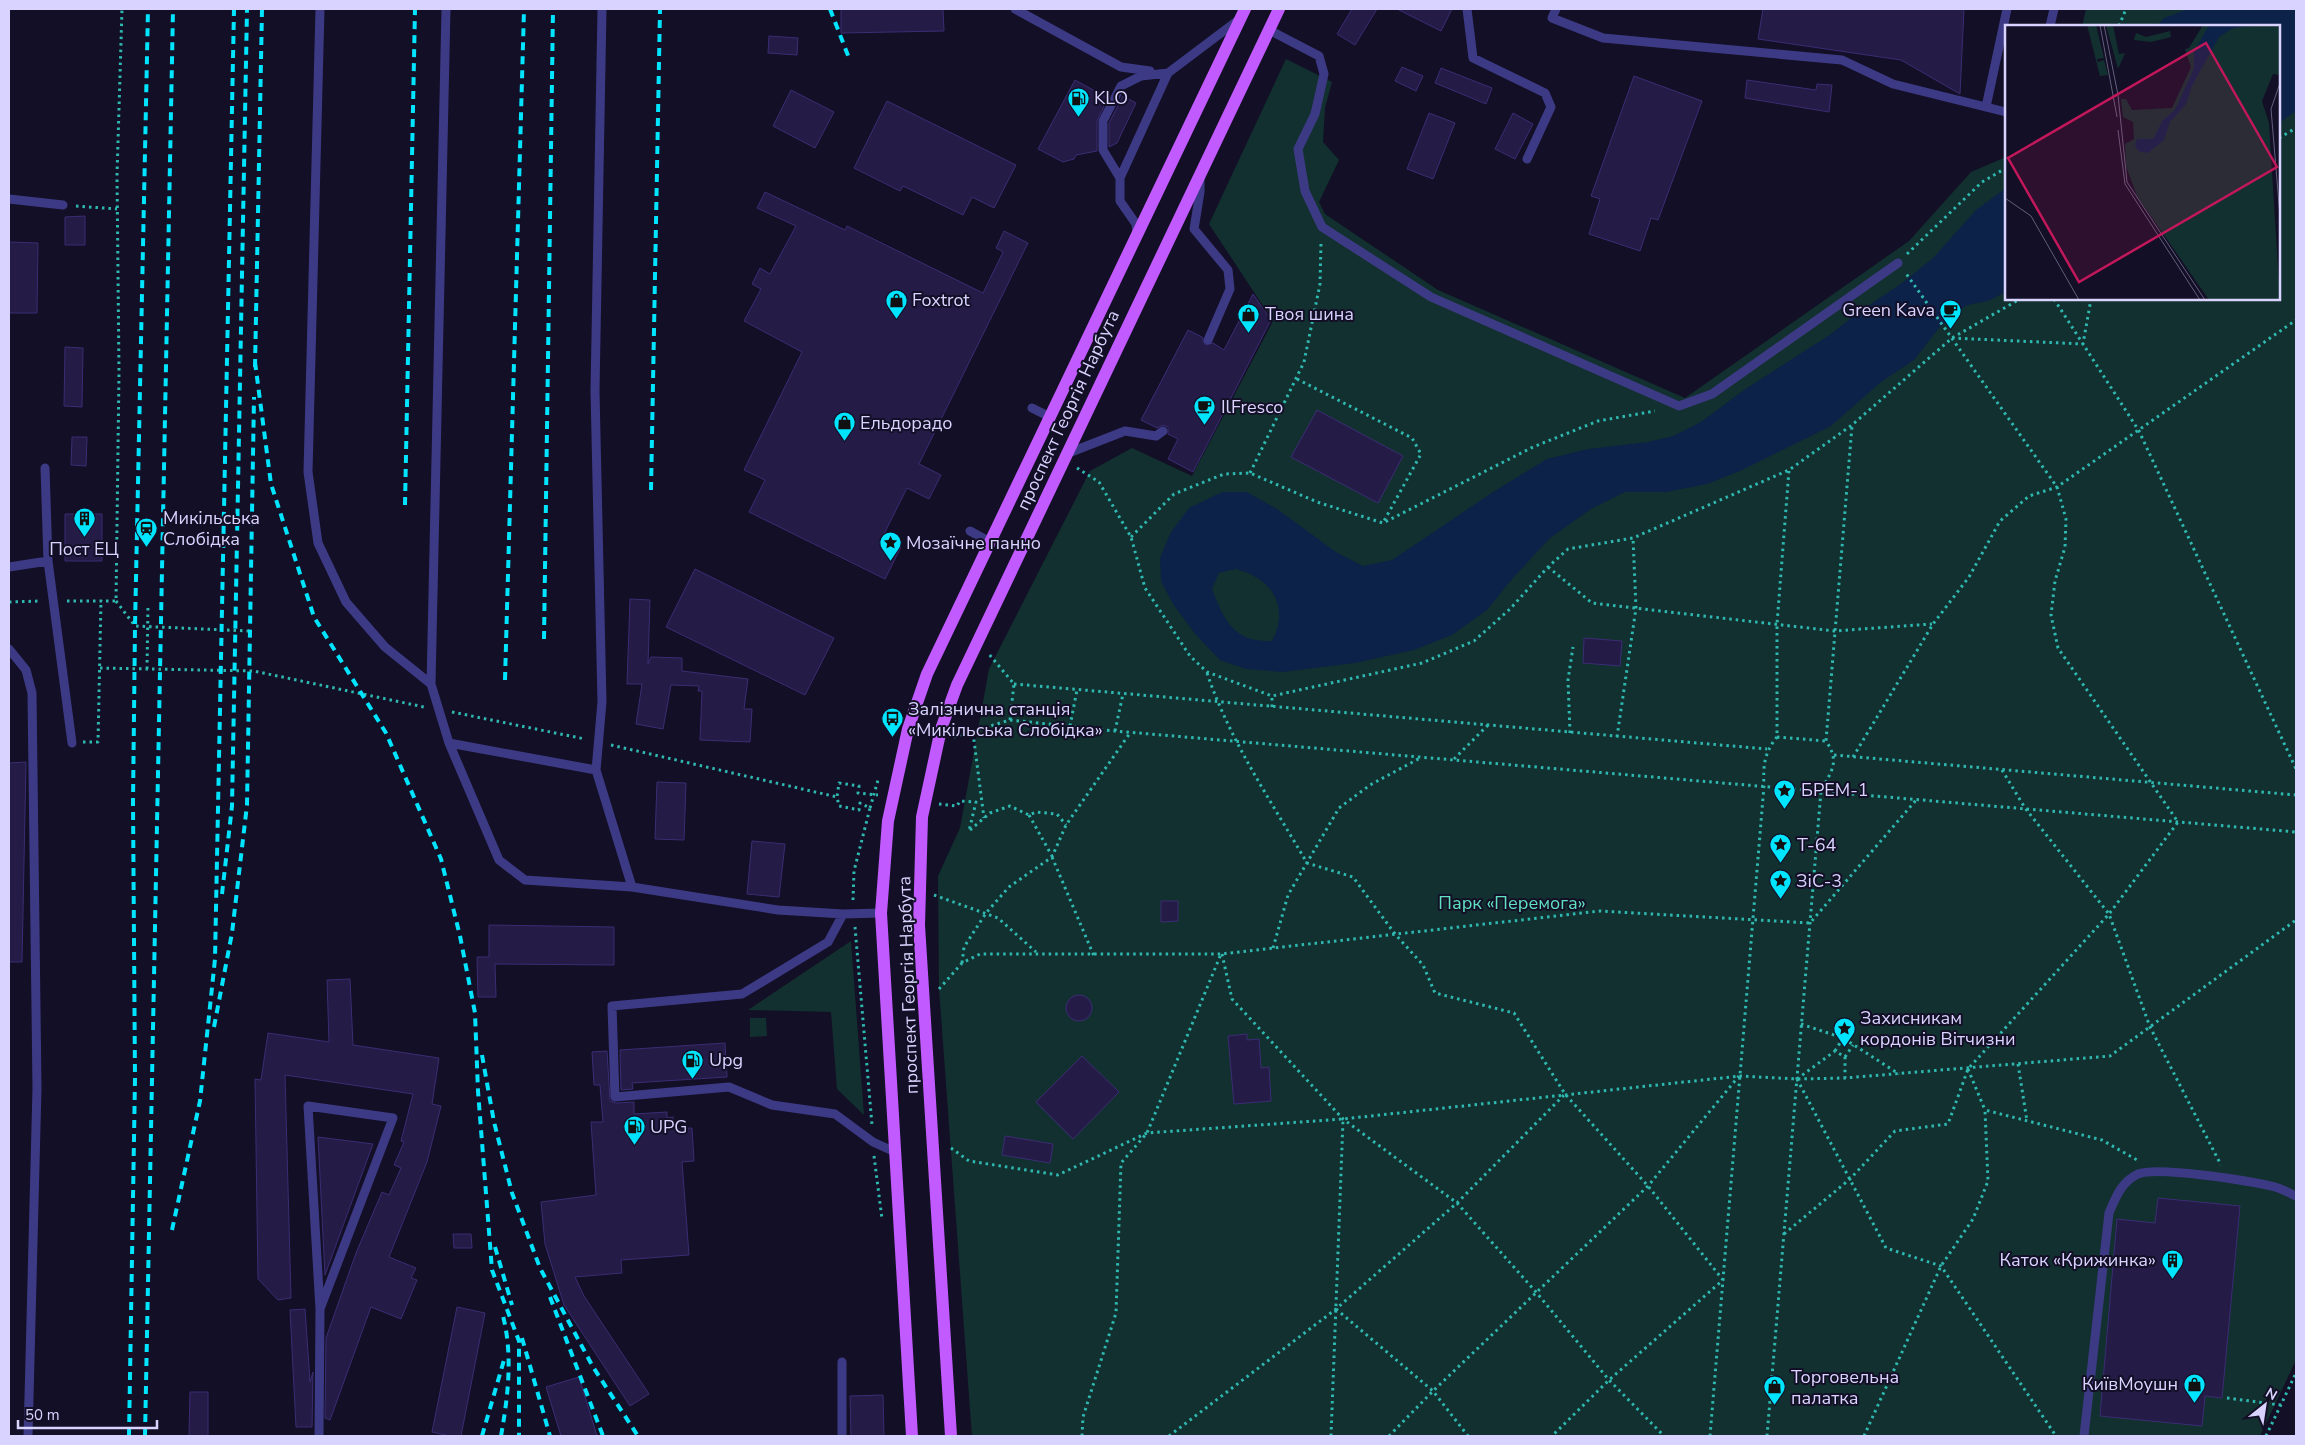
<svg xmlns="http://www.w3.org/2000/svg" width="2305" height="1445" font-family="'Nunito Sans',sans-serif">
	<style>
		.green { fill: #12302f }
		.water { fill: #0c2248; fill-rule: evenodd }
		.building { fill: #241b47; stroke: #3b2d73 }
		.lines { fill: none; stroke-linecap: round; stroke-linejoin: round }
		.path { stroke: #2fb8b0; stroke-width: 3; stroke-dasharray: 2.5 4; stroke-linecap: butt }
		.service { stroke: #3d3a85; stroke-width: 9 }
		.primary { stroke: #c25bff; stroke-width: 12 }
		.rail { stroke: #00e5ff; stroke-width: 4; stroke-dasharray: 8 6; stroke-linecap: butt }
		.labels { text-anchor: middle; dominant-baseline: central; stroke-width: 4; stroke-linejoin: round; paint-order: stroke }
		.poi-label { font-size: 18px; fill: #d9d4ff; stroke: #130f26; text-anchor: start }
		.street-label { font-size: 18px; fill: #d9d4ff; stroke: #130f26 }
		.park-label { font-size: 18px; fill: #5fe0c0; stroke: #130f26 }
		.inset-road { fill: none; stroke: #625e7d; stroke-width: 1 }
		.view { fill: #c2185b; fill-opacity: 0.15; stroke: #c2185b; stroke-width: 2.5 }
		.inset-edge { fill: none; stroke: #d9d4ff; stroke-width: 2.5 }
	</style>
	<rect width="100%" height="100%" fill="#130f26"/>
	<path class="green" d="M2086,9H2296V1360L2260,1436H972L939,989L938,876L960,828L989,669L1090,471L1132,448L1192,476L1273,321L1209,224L1286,59L1332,82L1325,108L1323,142L1339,160L1319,202L1325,214L1438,290L1685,398L1909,241L1971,172L2006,157V299H2279V26H2082Z
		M851,941L864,1115L837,1089L831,1012L748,1010Z
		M750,1018H766L767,1036L750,1037Z"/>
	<path class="water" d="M2188,9H2296V111L2279,123V26H2157L2164,18Z
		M2006,188V292L1988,301L1967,305L1939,328L1914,360L1881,382L1831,426L1740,471L1707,484L1667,492H1625L1591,509L1550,538L1512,579L1487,610L1452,635L1414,650L1355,663L1283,672L1246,669L1220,660L1196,635L1173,604L1161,581L1160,558L1171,532L1189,508L1222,492H1247L1277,509L1336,552L1363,566L1392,560L1493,492L1547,459L1588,449L1648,442L1673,436L1701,422L1744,390L1831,334L1856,314L1902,283L1933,258L1976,210ZM1236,569C1272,578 1290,607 1272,641C1234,643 1224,620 1212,589L1219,573Z"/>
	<path class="building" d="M841,9H943L944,31L841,33Z
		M1352,9H1377L1355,45L1337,34Z
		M1397,9H1452L1441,31Z
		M1763,9H1964L1960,94L1901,60L1758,39Z
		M769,36L798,38L797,55L768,53Z
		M1402,67L1423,76L1416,91L1395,81Z
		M1441,68L1492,88L1486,104L1435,83Z
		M1634,76L1702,101L1658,220L1651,218L1640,251L1589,234L1600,199L1591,196Z
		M1075,80L1108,98L1097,121V151L1076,155L1074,159L1063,162L1038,149Z
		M1747,80L1816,90L1817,84L1832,85L1829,112L1745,98Z
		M791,90L834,112L815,148L773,126Z
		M1123,96L1136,103L1117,143L1109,147V123Z
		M887,101L1016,165L994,208L972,197L963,215L903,186L900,191L854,168Z
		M1429,113L1455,123L1433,179L1407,169Z
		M1513,113L1533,124L1515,159L1495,149Z
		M765,192L845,230L847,226L983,293L1003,252L996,248L1004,231L1028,243L919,464L941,475L929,499L907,488L882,538L901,547L885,579L749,512L765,480L744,470L802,352L744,321L761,289L752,284L760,268L770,274L796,226L757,208Z
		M85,216V245H65V217Z
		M9,242L38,243L37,313H9Z
		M1253,294L1271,320L1193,472L1168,459L1178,439L1168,434V427L1163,425L1157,428L1141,420L1188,330L1202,337L1205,345L1213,343L1224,350Z
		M65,347L83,348L82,407L64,406Z
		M1317,410L1403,456L1378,503L1291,457Z
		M72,437H87L86,466L71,465Z
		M65,514H102V561H65Z
		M695,569L834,638L805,695L666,627Z
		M630,599L650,600L648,664L651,657L682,658V671L748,679L744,709H752L750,742L700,740L702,691H698L699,686L671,685L663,729L636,724L642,684H627Z
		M1584,638L1622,641L1620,666L1583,663Z
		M26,762L22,962H9V763Z
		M657,782L686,783L684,840L655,839Z
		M752,841L785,844L779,897L747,894Z
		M1161,901H1178V921L1161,922Z
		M489,925L614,927V965L495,964L496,997H478L477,957H489Z
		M350,979L353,1045L439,1058L432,1104L441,1106L427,1162L389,1257L416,1268L411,1278L417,1280L401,1319L371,1307L330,1420L325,1418L326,1338L356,1253L382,1192L389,1195L401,1168L394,1165L404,1142L401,1141L413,1094L285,1075L291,1298L278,1300L258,1279L255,1079L261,1080L268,1033L329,1042L327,980Z
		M1066 1008a13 13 0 1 1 26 0a13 13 0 1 1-26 0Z
		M1247,1034V1040L1259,1039L1261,1068L1269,1067L1271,1101L1234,1104L1228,1036Z
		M725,1043L727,1077L632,1083L633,1089L621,1090L620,1050Z
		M607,1051L610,1101L616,1103L634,1102V1114L667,1112V1118L673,1117L674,1129L692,1128L694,1161L682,1162L689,1255L621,1260L622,1273L575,1277L584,1296L649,1394L630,1406L564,1305L545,1244L541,1202L596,1195L591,1122H603L600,1085H594L592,1052Z
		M1082,1056L1119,1092L1073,1139L1036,1102Z
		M1005,1136L1053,1144L1050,1163L1002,1155Z
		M318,1137L373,1144L325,1275Z
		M2158,1198L2240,1206L2222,1398L2205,1396L2202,1426L2100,1416L2117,1219L2155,1223Z
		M453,1234H471L472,1248H454Z
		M457,1307L485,1313L461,1436H450L432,1432Z
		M305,1309L310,1382L313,1372L312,1427H296L290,1310Z
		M579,1377L597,1436H561L546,1387Z
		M190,1392H208V1436H189Z
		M883,1395L884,1436H851L850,1396Z"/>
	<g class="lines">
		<path class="path" d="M2119,26L2126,9
			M2279,138L2296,128
			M76,206L117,209
			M1907,254L1982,182L2006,168
			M2054,299L2139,431L2296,769
			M1952,338L2083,344L2091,299
			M1297,379L1412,438L1421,454L1384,521
			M1077,468L1099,482L1131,537L1145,588L1190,656L1207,672L1272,696L1422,663L1474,641L1510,609L1548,567L1568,549L1633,538L1789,470L1852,425L1952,338L2020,299
			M1250,473L1304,362L1320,284L1321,243
			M1131,537L1174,494L1224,474L1250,473L1317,502L1383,523L1533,447L1598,421L1655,411
			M1548,567L1592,603L1834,631L1932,624
			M67,601H116L119,373L117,175L122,9
			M116,601L135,626L249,631
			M9,602L41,601
			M100,668L254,671L424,707
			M147,669L148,605
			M1207,673C1230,741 1271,801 1307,863L1353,877L1395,934L1423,965L1435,993L1514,1013L1565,1094L1648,1186L1723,1280L1609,1380L1552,1436
			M1014,684L1767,749
			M1272,707V696
			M452,712L585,739
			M1010,720L1115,731L2296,832
			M1070,726L1077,690
			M1115,731L1123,694
			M973,733L984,818
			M1570,733L1568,680L1573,647
			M954,737L1010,720L1014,684L988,653
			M1617,737L1636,608L1633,538
			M1777,737L1826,741
			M83,742H98L101,600
			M611,745L837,797
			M1834,755L2296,795
			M1853,757L1933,624L1969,577L2000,521L2029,496L2057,487L2296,320
			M1454,759L1488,725
			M2002,770L2025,808L2109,914L2150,1027L2221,1165
			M939,804L957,806L960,801L976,802L969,831
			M870,808L878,780
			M1029,815L1052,856
			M970,830L990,813L1010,806L1029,815L1036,812L1057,814L1066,825
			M1052,857L1094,956
			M934,895L998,918L1036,952
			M853,900L854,871L870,808L860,803L859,810L839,806L837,797L839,783L859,786L858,793L878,795
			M855,927L872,1125
			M1273,948L1288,895L1339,808L1370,785L1422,757
			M1222,954L1232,999L1343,1119L1457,1203L1536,1292L1609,1380L1664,1436
			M962,963L964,947L986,913L1009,887L1052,857L1066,825L1130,733
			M939,989L962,963L980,954H1221L1600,911L1810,923L1917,799
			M1801,1024L1843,1038L1899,1074
			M1835,1051L1843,1038
			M1845,1057L1853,1045
			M2018,1064L2027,1121
			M1968,1069L1985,1110
			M1797,1079L1886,1248L1941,1266L2056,1436
			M1797,1079L1835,1051L1845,1057V1078
			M951,1148L969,1161L1058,1175L1147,1133L1343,1119L1740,1076L1797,1079L1845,1078L2110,1056L2296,920
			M874,1156L882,1219
			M1784,1234L1850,1179L1895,1131L1948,1124L1968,1069L2109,914L2178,822L2058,648L2051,615L2055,581L2065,547L2066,519L2057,487L1905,272
			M1336,1309L1433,1391L1468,1436
			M2227,1398L2281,1405
			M1082,1436L1083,1417L1116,1313L1121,1163L1147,1133L1221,954
			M1169,1436L1336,1309L1457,1203L1565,1094
			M1331,1436L1343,1120
			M1389,1436L1433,1391L1648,1186L1739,1076
			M1710,1436L1764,786C1763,766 1764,753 1777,737V624L1789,470
			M1767,1436L1821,791C1832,770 1840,762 1826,741L1852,426
			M1864,1436L1941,1266L1973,1219L1988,1181L1985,1110L2102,1140L2137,1160
			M2266,1436L2296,1373"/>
		<path class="service" d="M320,9L308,472L318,543L346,602L385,647L431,684L449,743L499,860L525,880L632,887L778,910L843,914L881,913
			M602,9L595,391L602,702L596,770L632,887
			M1015,9L1121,67L1150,71
			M1467,9L1473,58L1545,93L1551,107L1527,159
			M1556,9L1552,18L1603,38L1842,60L1893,84L2006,112
			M2050,26L2054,9
			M1269,30L1319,56L1324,74L1315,114L1298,149L1305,191L1322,227L1431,297L1679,406L1712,394L1898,263
			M1986,107L2007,9
			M1120,178L1168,73L1237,21
			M1200,179V192L1194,229L1228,270L1230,289L1208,340
			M9,199L63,205
			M1137,234L1136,224L1120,201V178L1103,150V121L1121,86L1141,76L1168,73
			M1032,408L1050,417
			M1066,454L1125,431L1156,436L1163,431
			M970,531L990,542
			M48,561L72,743
			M9,567L48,561L45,468
			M9,649L26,670L32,693L37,1088L28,1436
			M431,684L446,9
			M449,743L596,770
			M843,914L828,942L742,994L612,1006L615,1097L729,1087L772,1105L835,1114L873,1142L895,1152
			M319,1436L320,1309L308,1106L393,1118L320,1309
			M842,1436V1362
			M2084,1436L2109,1213C2116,1197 2121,1182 2138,1174C2158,1166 2251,1181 2275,1187C2282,1189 2289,1193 2296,1196"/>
		<path class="primary" d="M912,1436L881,913L888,821L908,729L927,674L1245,9
			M951,1436L919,925L922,817L941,729L957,685L1279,9"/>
		<path class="rail" d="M830,9L849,58
			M255,362L271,484L314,617L386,733L441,859L460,936L475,1013L478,1091L492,1270L519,1341V1436
			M255,367L262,9
			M651,490L660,9
			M405,505L415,9
			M544,639L553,9
			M505,680L524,9
			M222,894L232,806L247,9
			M214,1027L232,933L247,805L254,397
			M482,1055L494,1122L512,1193L540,1268L593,1367L638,1436
			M172,1230L200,1101L215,959L234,9
			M495,1247L512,1305
			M550,1297L603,1436
			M522,1338L550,1436
			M129,1436L135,1079L133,802L135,626L148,9
			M145,1436L173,9
			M482,1436L504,1360
			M501,1436C508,1397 513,1355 503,1316"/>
	</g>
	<defs>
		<symbol id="fuel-pin" viewBox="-11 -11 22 30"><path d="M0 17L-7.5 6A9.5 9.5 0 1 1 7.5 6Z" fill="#00e5ff" stroke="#130f26"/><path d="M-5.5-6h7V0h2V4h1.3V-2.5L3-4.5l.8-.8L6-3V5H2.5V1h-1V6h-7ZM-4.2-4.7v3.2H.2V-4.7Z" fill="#111"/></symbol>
		<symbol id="shop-pin" viewBox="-11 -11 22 30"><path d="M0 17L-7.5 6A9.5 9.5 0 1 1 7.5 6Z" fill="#00e5ff" stroke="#130f26"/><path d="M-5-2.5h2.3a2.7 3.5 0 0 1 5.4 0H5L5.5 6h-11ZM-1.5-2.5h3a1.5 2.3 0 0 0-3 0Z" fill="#111"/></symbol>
		<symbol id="cafe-pin" viewBox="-11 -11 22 30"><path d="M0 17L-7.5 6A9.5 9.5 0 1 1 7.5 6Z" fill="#00e5ff" stroke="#130f26"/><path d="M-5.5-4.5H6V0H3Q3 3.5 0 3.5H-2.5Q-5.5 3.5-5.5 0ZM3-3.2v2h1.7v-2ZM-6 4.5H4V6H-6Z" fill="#111"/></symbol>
		<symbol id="building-pin" viewBox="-11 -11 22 30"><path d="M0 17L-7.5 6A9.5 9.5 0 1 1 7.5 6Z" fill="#00e5ff" stroke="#130f26"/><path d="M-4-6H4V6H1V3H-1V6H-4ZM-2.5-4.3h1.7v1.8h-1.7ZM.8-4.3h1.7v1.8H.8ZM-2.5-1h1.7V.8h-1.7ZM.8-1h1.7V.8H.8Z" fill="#111"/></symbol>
		<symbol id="station-pin" viewBox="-11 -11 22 30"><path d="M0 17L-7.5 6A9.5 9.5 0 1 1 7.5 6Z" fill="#00e5ff" stroke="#130f26"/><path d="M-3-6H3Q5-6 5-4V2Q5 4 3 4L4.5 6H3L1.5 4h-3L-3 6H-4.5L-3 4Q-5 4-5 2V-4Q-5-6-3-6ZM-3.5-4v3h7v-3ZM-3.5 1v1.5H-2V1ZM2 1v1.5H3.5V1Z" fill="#111"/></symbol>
		<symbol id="sight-pin" viewBox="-11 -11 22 30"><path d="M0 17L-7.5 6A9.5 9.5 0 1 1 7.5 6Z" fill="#00e5ff" stroke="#130f26"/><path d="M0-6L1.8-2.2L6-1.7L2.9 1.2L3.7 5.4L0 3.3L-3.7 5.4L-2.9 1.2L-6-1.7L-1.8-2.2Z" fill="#111"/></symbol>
		<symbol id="bus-pin" viewBox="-11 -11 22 30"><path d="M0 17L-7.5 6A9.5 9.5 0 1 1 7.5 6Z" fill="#00e5ff" stroke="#130f26"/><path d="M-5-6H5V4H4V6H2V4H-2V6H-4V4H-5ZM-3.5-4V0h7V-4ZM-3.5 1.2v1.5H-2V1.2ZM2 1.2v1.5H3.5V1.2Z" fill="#111"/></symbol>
	</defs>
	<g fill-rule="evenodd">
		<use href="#fuel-pin" x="1066" y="86" width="25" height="34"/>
		<use href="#shop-pin" x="884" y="288" width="25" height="34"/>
		<use href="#cafe-pin" x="1938" y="298" width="25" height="34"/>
		<use href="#shop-pin" x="1236" y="302" width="25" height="34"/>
		<use href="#cafe-pin" x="1192" y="394" width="25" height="34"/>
		<use href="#shop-pin" x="832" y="410" width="25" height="34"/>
		<use href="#building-pin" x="72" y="506" width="25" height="34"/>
		<use href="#station-pin" x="134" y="516" width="25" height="34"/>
		<use href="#sight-pin" x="878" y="530" width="25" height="34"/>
		<use href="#bus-pin" x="880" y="706" width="25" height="34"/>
		<use href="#sight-pin" x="1772" y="778" width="25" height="34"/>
		<use href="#sight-pin" x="1768" y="832" width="25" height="34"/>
		<use href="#sight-pin" x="1768" y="868" width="25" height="34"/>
		<use href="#sight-pin" x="1832" y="1016" width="25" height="34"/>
		<use href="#fuel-pin" x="680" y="1048" width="25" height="34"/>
		<use href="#fuel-pin" x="622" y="1114" width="25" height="34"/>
		<use href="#building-pin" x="2160" y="1248" width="25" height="34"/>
		<use href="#shop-pin" x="2182" y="1372" width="25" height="34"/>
		<use href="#shop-pin" x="1762" y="1374" width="25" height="34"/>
	</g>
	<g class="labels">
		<g class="poi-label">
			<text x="1094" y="98">KLO</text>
			<text x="912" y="300">Foxtrot</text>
			<text x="1935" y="310" text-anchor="end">Green Kava</text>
			<text x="1265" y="314">Твоя шина</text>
			<text x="1221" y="407">IlFresco</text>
			<text x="860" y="423">Ельдорадо</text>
			<text x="163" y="518">Микільська<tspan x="163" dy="21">Слобідка</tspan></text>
			<text x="906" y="543">Мозаїчне панно</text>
			<text x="84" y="549" text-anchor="middle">Пост ЕЦ</text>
			<text x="908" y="709">Залізнична станція<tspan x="908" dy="21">«Микільська Слобідка»</tspan></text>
			<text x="1801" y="790">БРЕМ-1</text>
			<text x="1797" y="845">Т-64</text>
			<text x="1796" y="881">ЗіС-3</text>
			<text x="1860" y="1018">Захисникам<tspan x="1860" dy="21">кордонів Вітчизни</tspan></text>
			<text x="709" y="1060">Upg</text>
			<text x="650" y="1127">UPG</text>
			<text x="2156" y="1260" text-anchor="end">Каток «Крижинка»</text>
			<text x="1791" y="1377">Торговельна<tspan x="1791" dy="21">палатка</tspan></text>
			<text x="2178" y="1384" text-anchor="end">КиївМоушн</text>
		</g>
		<g class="street-label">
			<text transform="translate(1068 410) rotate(-65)">проспект Георгія Нарбута</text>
			<text transform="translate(908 985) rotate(-92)">проспект Георгія Нарбута</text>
		</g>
		<g class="park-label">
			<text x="1512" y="903">Парк «Перемога»</text>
		</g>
	</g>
	<g transform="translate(2005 25)">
		<rect width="275" height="275" fill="#130f26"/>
		<path d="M82,0H91L99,33L92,34L93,37L99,35L103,50L95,51ZM101,0H108L114,29L120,28L113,44ZM198,0H275V46L274,50L268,49L257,76L264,98L275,275H204L132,171L121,141L120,119L129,114L128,97L118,92L116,74H121L127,85L167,83L186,42L180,24L184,23ZM165,6L166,12L146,17L129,15L131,8L141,12Z" fill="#12302f"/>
		<path d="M204,0H255L228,3L214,12L187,61L181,79L165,97L159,115L143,128L133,126L130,120L132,114H148L158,95L170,85L189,43V27Z" fill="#0c2248"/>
		<path class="inset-road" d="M95,0L112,92M99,0L113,70L122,157L200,275M275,58L266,84L275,191M113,105L120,159L195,275M0,173L26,191L74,275"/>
		<path class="view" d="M201,18L272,142L74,257L3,133Z"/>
		<rect width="275" height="275" class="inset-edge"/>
	</g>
	<rect width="2305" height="1445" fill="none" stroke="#d9d4ff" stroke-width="20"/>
	<g transform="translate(2265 1405) rotate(30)" stroke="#130f26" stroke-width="4" paint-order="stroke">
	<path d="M0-4L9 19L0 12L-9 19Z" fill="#d9d4ff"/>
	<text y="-8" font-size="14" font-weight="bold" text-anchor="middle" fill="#d9d4ff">N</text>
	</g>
	<path d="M18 1420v8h139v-8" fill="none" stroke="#d9d4ff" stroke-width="2.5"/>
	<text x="25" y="1420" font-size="15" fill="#d9d4ff" stroke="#130f26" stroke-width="4" paint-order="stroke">50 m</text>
</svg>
